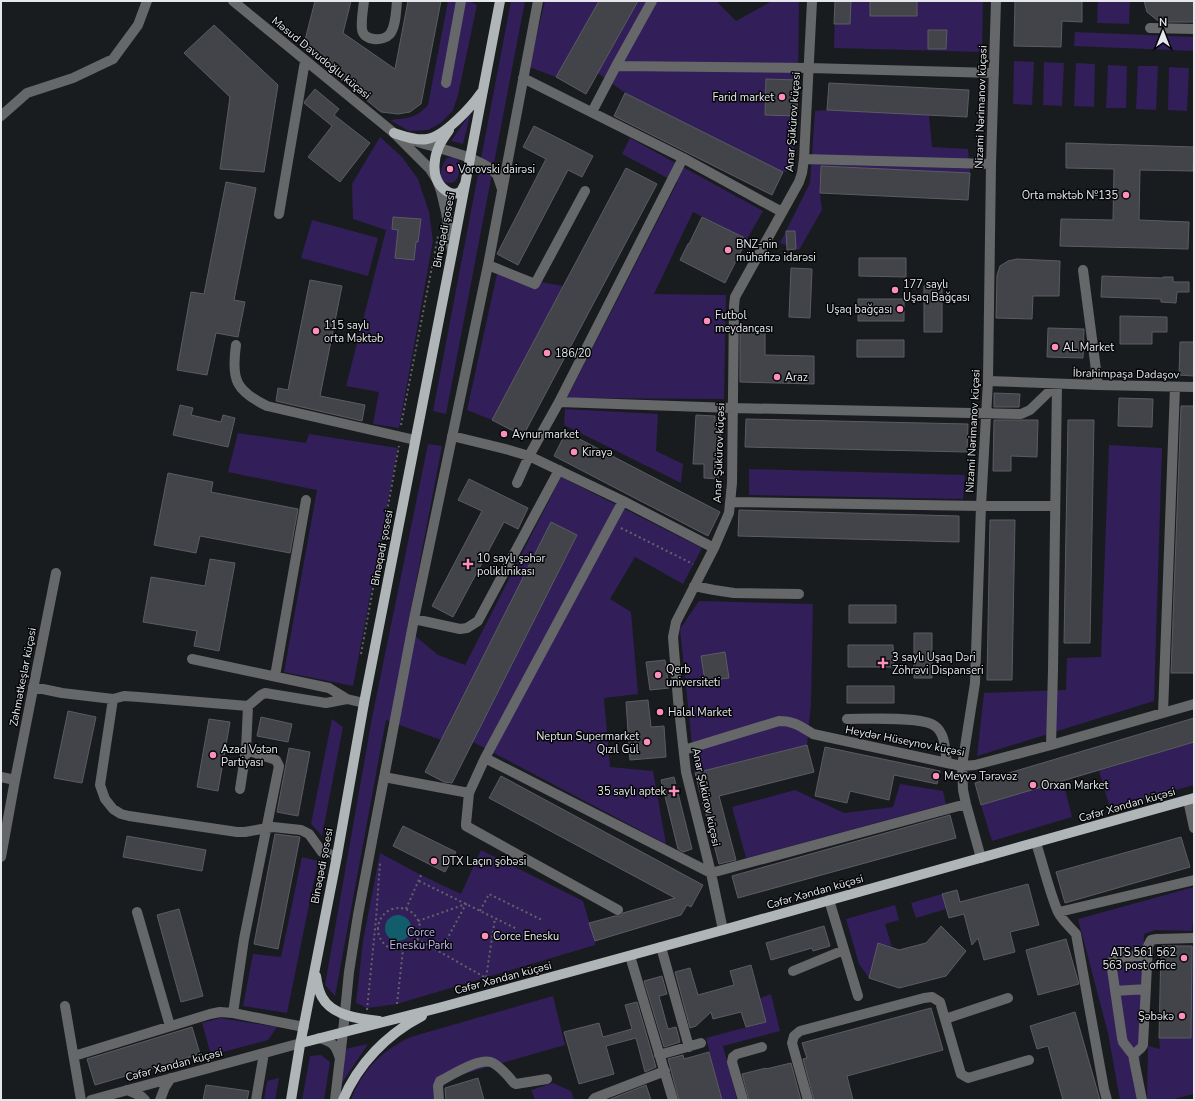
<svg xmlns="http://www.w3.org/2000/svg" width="1195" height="1101" font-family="'Nunito Sans',sans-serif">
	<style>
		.green { fill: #321e59 }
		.water { fill: #125d6b }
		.building { fill: #43444a; stroke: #5b5c62 }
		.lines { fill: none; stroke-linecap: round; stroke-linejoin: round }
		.path { stroke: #626568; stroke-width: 2; stroke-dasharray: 2 3; stroke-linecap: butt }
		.minor { stroke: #656769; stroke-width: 10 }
		.major { stroke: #b0b5b8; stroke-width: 10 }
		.poi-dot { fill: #fe8ebc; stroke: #050608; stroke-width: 1.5 }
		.labels { text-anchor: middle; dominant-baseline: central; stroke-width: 3; stroke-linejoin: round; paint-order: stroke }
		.street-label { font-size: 11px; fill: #e5e7ea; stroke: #050608 }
		.poi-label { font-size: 11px; fill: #e5e7ea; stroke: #050608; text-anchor: start }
		.park-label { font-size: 11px; fill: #c4b5f5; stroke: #050608 }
	</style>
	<rect width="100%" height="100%" fill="#191c1f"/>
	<path class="green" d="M448,1H469L477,5L458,95L453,110L441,123L428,130L409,131L390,120C408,118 415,119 428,105Z
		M511,1H525L446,414L433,411Z
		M545,1H599L556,77L529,67Z
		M638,1H716L736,21L772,1H799L798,80L766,79L765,114L797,116L792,171L783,172L625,93L598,73Z
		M835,1H983L982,52L834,48Z
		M1098,1H1130L1129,24L1097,23Z
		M1075,32L1194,37V51L1074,46Z
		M1014,61L1034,62L1032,105L1013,104Z
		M1044,62L1064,63L1062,106L1043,105Z
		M1076,63L1095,64L1094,107L1074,106Z
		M1108,65L1127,66L1126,108H1106Z
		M1138,66H1158L1156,110L1136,109Z
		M1169,67L1189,68L1187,111L1168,110Z
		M827,110L929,115L932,147L968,149L970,173L821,166L820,193L822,210L799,250L780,243L810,183L815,111Z
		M471,112L463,144L451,141Z
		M380,137L402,157L418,179L429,212L433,241L399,428L373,424L379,392L346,386L386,230L353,219L352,184Z
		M630,138L763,211L747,239L693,212L654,294L726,295L724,399L567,398L677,183L622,154Z
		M452,157L457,159L460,163C459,169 460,177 455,181C454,182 451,183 449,183C435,183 442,164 447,158Z
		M312,220L378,238L368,276L301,258Z
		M497,274L563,286L492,420L467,410Z
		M565,409L658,414L656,451L683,464L681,483L564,425Z
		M238,433L306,443L309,434L398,448L353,686L284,672L317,490L228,472Z
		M428,444L442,446L407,629L438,655L465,665L561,477L702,548L683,584L635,557L610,599L631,612L638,694L604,698L610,767L653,771L666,844L473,742L577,535L551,522L441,740L386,720L335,996L325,985L372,718Z
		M1109,445L1162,448L1154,701L977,756L984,693L1066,690L1067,658L1101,657Z
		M749,469L965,475L963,499L749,495Z
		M699,601L813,604L811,704L807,745L695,773L680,629Z
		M332,719L343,727L322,836L311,824Z
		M1194,742V785L1110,808L1099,771Z
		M1063,781L1072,817L992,841L981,805Z
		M900,784L943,791L946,804L746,858L732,807L795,790L844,813L893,807Z
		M481,850L583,901L595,941V945L397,1004L367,1008L356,1003L363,941L380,853L421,875L461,894Z
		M302,857L318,861L287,1013L243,1006L253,954L281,957Z
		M1194,887V907L1192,931L1155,930L1144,934L1139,1100H1120L1108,1033L1078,919Z
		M942,894L946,909L916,918L911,903Z
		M895,905L899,920L885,924L892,947L878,943L869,978L859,964L846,919Z
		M1192,946H1194V1094L1170,1100H1147L1148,1046L1160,1049L1159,1038H1191Z
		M771,994L780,1031L723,1046L737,1100H722L706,1038L766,1022L760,998Z
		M553,996L565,1045L439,1081L443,1100H351C360,1075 377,1055 401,1042C407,1038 414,1036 421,1034Z
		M220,1018L277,1027L268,1040L211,1055L202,1023Z
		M368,1044L342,1083L345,1049Z
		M321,1055L330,1062L324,1100H302L310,1056Z
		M279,1078L275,1100H264L267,1081Z
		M553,1083L571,1091L574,1100H535L531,1090Z"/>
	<path class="water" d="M385 928a13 13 0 1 1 26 0a13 13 0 1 1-26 0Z"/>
	<path class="building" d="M315,1H351L343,33L395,69L408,1H441L421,104L418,106L410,112L398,114L381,112L303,48Z
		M599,1H638L586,94L556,77Z
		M835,1H851L850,24H834Z
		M870,1H917V16H870Z
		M1015,1H1082V22L1062,21L1061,47L1014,46Z
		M1144,1H1194V22H1165L1157,20L1147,12Z
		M214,25L278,85L264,172L220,169L230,97L184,53Z
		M928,30H947L946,49H928Z
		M766,79L798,80L797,116L765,115Z
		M829,83L969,90L967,117L827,110Z
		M315,89L339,109L334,115L370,143L340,182L308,157L332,126L304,103L305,101Z
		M625,93L783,172L772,195L614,116Z
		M534,126L593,156L582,177L568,170L518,265L497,254L546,159L523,147Z
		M1066,143L1194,147L1193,171L1140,170L1139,220L1189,222L1188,249L1060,246L1061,219L1113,220L1114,169L1066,168Z
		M821,166L970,173L968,200L820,193Z
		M626,168L657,184L523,436L492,420Z
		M226,182L256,188L234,300L245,302L238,337L216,333L207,375L177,370L191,292L204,294Z
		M393,217L421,219L418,242H416L414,260L395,258L398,230L392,229Z
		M702,217L747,239L725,283L680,260L688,244H689Z
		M786,231H795L796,249L787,250Z
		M859,258H906V277L859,276Z
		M1017,259L1060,261L1059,296H1033L1032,319L996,318L997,275L1000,266L1008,261Z
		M791,268L812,269L810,318L789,317Z
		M1102,276L1163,278V277H1173V282H1189V292H1177L1176,303L1161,302V299L1101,297Z
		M310,280L342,286L320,396L365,405L362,421L276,401L278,388L288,390Z
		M924,286H942V332H924Z
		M858,299H904V321H858Z
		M1120,316L1167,317V332H1152V344H1120Z
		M740,327L765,328V355L814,356V384L740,382Z
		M1048,328L1084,329L1083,358L1047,357Z
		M857,340H904V357H857Z
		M1180,342H1194V376L1179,375Z
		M994,393L1020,394L1019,407H994Z
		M1119,398L1153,399L1152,427L1118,426Z
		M180,405L193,408L191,415L221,422L223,415L235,418L228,447L173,435Z
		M1181,406H1194V673H1171Z
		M696,415L715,416V423H721L718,479L704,478V464H693Z
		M746,419L968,424L967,452L745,447Z
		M994,420H1038L1037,457L1011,456V471H993Z
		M1068,420H1094L1090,643H1064Z
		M566,432L720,512L708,536L554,456Z
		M168,473L213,482L211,492L298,509L290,553L200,536L196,553L154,545Z
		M469,479L528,508L518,529L504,522L453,617L432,606L482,511L458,500Z
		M739,510L959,516V542L738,536Z
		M990,520H1015L1012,680H987Z
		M551,522L577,535L452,783L444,782L425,772Z
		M210,559L235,563L219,651L194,646L197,631L143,622L151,577L205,586Z
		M849,605H896V623H849Z
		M914,633H932V678H914Z
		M848,645H893L894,667H848Z
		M725,652L729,678L705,681L701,656Z
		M665,660L669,688L650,690L646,662Z
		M847,686H894V703H847Z
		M648,700L651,727L664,726L666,757L630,760L626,702Z
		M68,711L96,717L82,783L54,778Z
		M261,717L292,724L288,742L257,736Z
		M1194,718V742L981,805L975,783Z
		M209,719L230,722L218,791L197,787Z
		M807,745L814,772L719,796L736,860L719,864L695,773Z
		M825,747L940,771L937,784L894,775L889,800L850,791L847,803L815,796Z
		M289,748L310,752L298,816L277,812Z
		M501,776L703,885L691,907L687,905L681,915L595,941L589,923L615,916H621L623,913L675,898L489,798Z
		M674,777L692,849L683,852L678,849L661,780Z
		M950,815L956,838L738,898L732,876Z
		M403,826L456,852L445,872L393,846Z
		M275,834L300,837L278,949L254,944Z
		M127,836L206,850L202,871L123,857Z
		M1181,837L1190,867L1065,903L1056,872Z
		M1028,884L1039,925L1010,932L1015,952L984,960L978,938L972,945L964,914L949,918L942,894L957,890L960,902Z
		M179,909L203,996L181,1002L157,915Z
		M824,926L830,946L813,951L812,948L771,960L766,943Z
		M941,926L966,951L946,976L899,988L869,978L878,943L899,950L926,943Z
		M1066,939L1079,984L1038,995L1026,950Z
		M1161,946H1192L1191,1038H1159Z
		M751,965L766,1022L746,1027L741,1012L713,1019L711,1012L696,1026L690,1028L675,972L690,968L698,995L734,985L730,971Z
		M662,976L667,994L659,996L668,1029L676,1027L680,1042L664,1047L644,981Z
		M637,1002L656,1067L645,1072L636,1038L606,1046L614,1074L579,1084L564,1032L599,1023L603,1037L632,1029L625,1005Z
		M931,1008L943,1050L847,1076L853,1100H814L803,1059L807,1058L802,1043Z
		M1075,1012L1100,1100H1063L1048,1046L1037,1049L1030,1026Z
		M192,1027L200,1054L95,1085L87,1059Z
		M709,1052L722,1100H679L668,1059L683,1055L684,1059Z
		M791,1063L801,1100H749L742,1074L766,1068V1069Z
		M478,1078L484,1100H446L445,1088Z
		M206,1085L249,1091L247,1100H203Z
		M646,1085L651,1100H608Z"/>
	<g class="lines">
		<path class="path" d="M401,425L438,236
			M621,528L693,564
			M361,654L399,446
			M419,881L517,929
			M378 929a21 21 0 1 1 42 0a21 21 0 1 1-42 0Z
			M406,909L421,875
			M480,911L489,894L542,920
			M418,921L466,904L440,952
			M417,939L486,978L495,918
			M397,1004L403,950
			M367,1010L376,919L380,863"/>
		<path class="minor" d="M233,1L394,133L430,169L437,180L441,191L446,212L452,251
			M364,1C363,10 361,20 362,29C363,41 383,42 390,34C396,26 396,11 397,1
			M1150,28L1194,29
			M616,66L652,1
			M523,78L683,158L782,212
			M446,83L461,1
			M592,112L616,66L809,68L994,73
			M1,116L27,93L73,78L113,59L138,25L147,1
			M412,140C432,147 486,158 497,175C499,179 500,184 502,189
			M804,159L991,164
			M279,214L305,61
			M488,265L535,284L585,191
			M1083,270L1098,385
			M236,345C231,380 236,391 267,406L415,440
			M988,381L1098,385L1194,387
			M559,402L732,408L1021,414L1030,410L1057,384
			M452,436L509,450L529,456L623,501L714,548
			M517,483L529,456L559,402L683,158
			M731,502L981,506H1055
			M694,586L714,590L734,593L799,594
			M414,619L460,629L467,628L478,621L559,470
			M192,659L329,688L347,699L364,703
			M275,676L306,500
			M33,687L62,693L113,699L124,696L139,697L248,706L261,695L265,693L326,703L347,699
			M113,699L100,785L105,799L113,809L121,814L129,816L237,832H245L273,827L301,830L309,834L322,852L337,856
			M1163,713L1175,387
			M847,719C865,719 922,716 935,726C946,734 945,752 947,763
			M1051,745L1053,670L1057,384
			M246,750L248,706
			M684,750L779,721C794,721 800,726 813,734L947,763L962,766L975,765L1051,745L1194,704
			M485,758L711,873L966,804
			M1,777L15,780
			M384,777L469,793
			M1188,800L1194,828
			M1036,843C1043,864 1049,891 1058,912C1062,920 1070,927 1076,934L1104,1089L1107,1100
			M1,857L15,780L56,573
			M981,858L966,804L963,790L962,766L975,683L981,506L988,381L991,164L996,1
			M829,900L858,996
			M618,910L466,826V824L469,793L485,758L623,501
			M137,912L170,1026
			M1059,912L1194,880
			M723,930L711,873L686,772L678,700L673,637L676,622L714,548L729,513L732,483L734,306L735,297L799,182L802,173L804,159L812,1
			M661,947L689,1047
			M630,956L673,1100
			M793,971L844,950
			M1115,991L1146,989
			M65,1006L81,1100
			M233,1013L244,939L279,766L276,760L246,750L240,789
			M945,1019L1008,998
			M319,1038C333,1042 336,1045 340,1059
			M659,1055L701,1043
			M1133,1055L1141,1048L1143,1045L1148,946L1151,940L1157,939L1194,938
			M74,1056L210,1014L220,1012L233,1013L304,1027
			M127,1090L141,1096L145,1100
			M91,1100L301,1043
			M160,1100L165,1087L171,1078
			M256,1100L264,1053
			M335,1100L343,1032L349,972L358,915L414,619L488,265L538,1
			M439,1100L438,1086L440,1081C452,1075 481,1056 493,1063C502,1068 508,1076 514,1083L516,1084L547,1079
			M593,1100L595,1098L665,1071
			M743,1100L732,1062L733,1057L737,1054L762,1047
			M808,1100L792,1043L794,1036L800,1031L924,998L932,997L940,1002L961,1074L968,1078L1029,1060
			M1142,1100L1133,1055L1123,1042L1122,1038L1111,962L1116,958L1147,955"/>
		<path class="major" d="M449,130C445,136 440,142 438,149C434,158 433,172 437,180C440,187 451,198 460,192C462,191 463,187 465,184
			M394,133C404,136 416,141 427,139C444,137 472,106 481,93
			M316,976C317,983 318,990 322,997C332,1016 360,1019 379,1021
			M301,1043L442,1007L723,930L1194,798
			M291,1100L300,1045L337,856L364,703L452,253L500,1
			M343,1100C358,1064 387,1034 422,1016"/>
	</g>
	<g class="poi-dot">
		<circle cx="782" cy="97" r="4"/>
		<circle cx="450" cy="169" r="4"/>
		<circle cx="1126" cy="195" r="4"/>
		<circle cx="728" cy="250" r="4"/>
		<circle cx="895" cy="290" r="4"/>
		<circle cx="900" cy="309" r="4"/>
		<circle cx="707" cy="321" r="4"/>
		<circle cx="316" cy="331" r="4"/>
		<circle cx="1055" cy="347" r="4"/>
		<circle cx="547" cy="353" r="4"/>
		<circle cx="777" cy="377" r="4"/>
		<circle cx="504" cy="434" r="4"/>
		<circle cx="574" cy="452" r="4"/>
		<path d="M466 558h4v4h4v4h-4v4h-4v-4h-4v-4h4z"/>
		<path d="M881 657h4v4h4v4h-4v4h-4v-4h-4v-4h4z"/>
		<circle cx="658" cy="675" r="4"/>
		<circle cx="660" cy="712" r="4"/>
		<circle cx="647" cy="742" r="4"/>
		<circle cx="213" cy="755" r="4"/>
		<circle cx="936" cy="776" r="4"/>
		<circle cx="1033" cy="785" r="4"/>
		<path d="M672 785h4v4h4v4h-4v4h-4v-4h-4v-4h4z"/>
		<circle cx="434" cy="861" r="4"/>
		<circle cx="485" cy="936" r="4"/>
		<circle cx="1184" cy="958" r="4"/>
		<circle cx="1182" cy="1016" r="4"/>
	</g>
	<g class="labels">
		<g class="street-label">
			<text transform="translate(321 58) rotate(39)">Məsud Davudoğlu küçəsi</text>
			<text transform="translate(981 107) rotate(-88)">Nizami Nərimanov küçəsi</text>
			<text transform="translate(793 122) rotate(-86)">Anar Şükürov küçəsi</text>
			<text transform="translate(444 230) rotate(-79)">Binəqədi şosesi</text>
			<text transform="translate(1126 374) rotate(1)">İbrahimpaşa Dadaşov</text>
			<text transform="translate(973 431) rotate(-87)">Nizami Nərimanov küçəsi</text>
			<text transform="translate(719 453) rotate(-88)">Anar Şükürov küçəsi</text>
			<text transform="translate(382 548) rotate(-79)">Binəqədi şosesi</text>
			<text transform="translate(23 677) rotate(-79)">Zəhmətkeşlər küçəsi</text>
			<text transform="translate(905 741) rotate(11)">Heydər Hüseynov küçəsi</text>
			<text transform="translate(706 797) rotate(78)">Anar Şükürov küçəsi</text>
			<text transform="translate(1127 805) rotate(-16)">Cəfər Xəndan küçəsi</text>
			<text transform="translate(322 866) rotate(-79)">Binəqədi şosesi</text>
			<text transform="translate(815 892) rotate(-16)">Cəfər Xəndan küçəsi</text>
			<text transform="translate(503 978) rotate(-15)">Cəfər Xəndan küçəsi</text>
			<text transform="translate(174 1065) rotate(-15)">Cəfər Xəndan küçəsi</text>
		</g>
		<g class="poi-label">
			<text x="774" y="97" text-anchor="end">Farid market</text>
			<text x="458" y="169">Vorovski dairəsi</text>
			<text x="1118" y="195" text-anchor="end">Orta məktəb №135</text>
			<text x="736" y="244">BNZ-nin<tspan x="736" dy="13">mühafizə idarəsi</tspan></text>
			<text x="903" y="284">177 saylı<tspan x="903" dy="13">Uşaq Bağçası</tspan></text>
			<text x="892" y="309" text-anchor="end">Uşaq bağçası</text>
			<text x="715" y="315">Futbol<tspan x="715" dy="13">meydançası</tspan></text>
			<text x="324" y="325">115 saylı<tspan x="324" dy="13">orta Məktəb</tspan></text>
			<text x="1063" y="347">AL Market</text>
			<text x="555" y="353">186/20</text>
			<text x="785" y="377">Araz</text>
			<text x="512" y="434">Aynur market</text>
			<text x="582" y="452">Kirayə</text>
			<text x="477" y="558">10 saylı şəhər<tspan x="477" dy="13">poliklinikası</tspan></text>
			<text x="892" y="657">3 saylı Uşaq Dəri<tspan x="892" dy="13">Zöhrəvi Dispanseri</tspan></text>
			<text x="666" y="669">Qerb<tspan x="666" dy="13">universiteti</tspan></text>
			<text x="668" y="712">Halal Market</text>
			<text x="639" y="736" text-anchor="end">Neptun Supermarket<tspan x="639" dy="13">Qızıl Gül</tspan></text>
			<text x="221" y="749">Azad Vətən<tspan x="221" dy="13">Partiyası</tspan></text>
			<text x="944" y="776">Meyvə Tərəvəz</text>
			<text x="1041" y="785">Orxan Market</text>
			<text x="666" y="791" text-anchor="end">35 saylı aptek</text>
			<text x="442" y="861">DTX Laçın şöbəsi</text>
			<text x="493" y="936">Corce Enesku</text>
			<text x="1176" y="952" text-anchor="end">ATS 561 562<tspan x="1176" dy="13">563 post office</tspan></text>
			<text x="1174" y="1016" text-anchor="end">Şəbəkə</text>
		</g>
		<g class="park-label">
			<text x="421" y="932">Corce<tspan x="421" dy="13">Enesku Parkı</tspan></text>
		</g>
	</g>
	<rect width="1195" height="1101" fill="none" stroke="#e5e7ea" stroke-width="4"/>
	<g transform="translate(1163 32)" stroke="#050608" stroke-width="3" paint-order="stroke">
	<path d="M0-3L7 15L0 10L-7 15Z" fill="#e5e7ea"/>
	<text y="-6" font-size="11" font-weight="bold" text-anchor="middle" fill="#e5e7ea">N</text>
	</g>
</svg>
